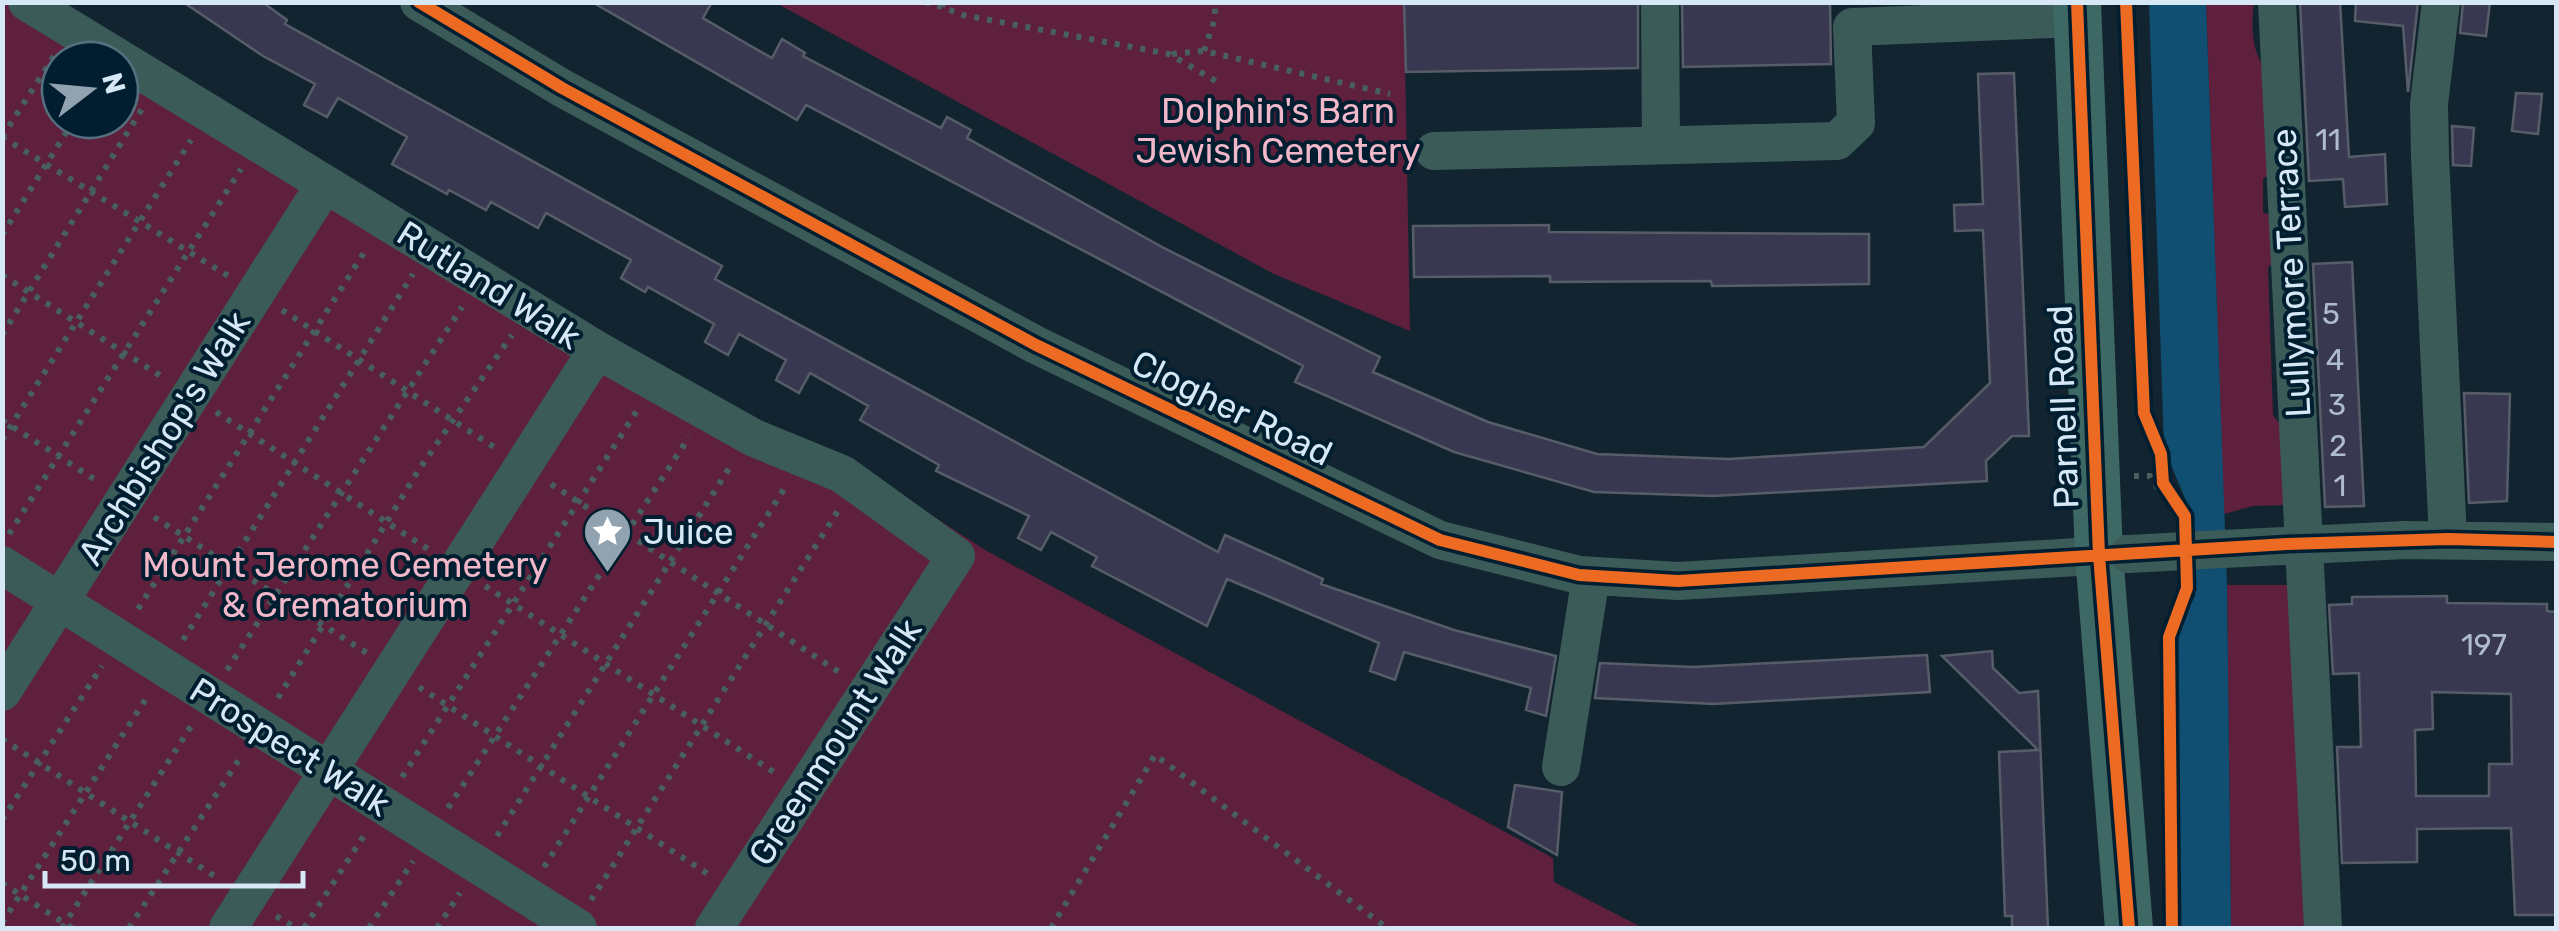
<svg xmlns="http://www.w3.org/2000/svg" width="2559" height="931" font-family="Rubik,sans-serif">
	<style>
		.green { fill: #5e203c; fill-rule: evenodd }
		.water { fill: #104f71 }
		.building { fill: #383950; stroke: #575d68; stroke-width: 2.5; fill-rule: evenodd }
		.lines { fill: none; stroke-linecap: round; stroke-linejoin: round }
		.path { stroke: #475f5f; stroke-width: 6; stroke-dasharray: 5 8; stroke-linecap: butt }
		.minor { stroke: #3b5b59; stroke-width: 38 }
		.major { stroke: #3e6864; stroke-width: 48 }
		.minor-bridge { stroke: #3b5b59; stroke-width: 38 }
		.cycleway-casing { stroke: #001e30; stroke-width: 19 }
		.cycleway { stroke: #ed6a23; stroke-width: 12 }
		.labels { text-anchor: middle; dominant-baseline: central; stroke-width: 8; stroke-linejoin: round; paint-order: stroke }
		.number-label { font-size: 30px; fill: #aebccc }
		.park-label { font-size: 35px; fill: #f2b8ca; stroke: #001e30 }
		.street-label { font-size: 35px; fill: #d6e8f5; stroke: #001e30 }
		.poi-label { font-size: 35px; fill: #d6e8f5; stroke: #001e30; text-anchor: start }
	</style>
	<rect width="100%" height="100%" fill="#12242f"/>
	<path class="green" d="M2,3H49L707,401L855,465L985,550L1553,858L1554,882L1643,928H3ZM60,60H120V120H60Z
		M776,3H1404L1410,331L1274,274Z
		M2206,3H2254C2251,26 2251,56 2269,72L2274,174L2263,178V213L2274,215L2277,261L2268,267L2273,415L2288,435L2289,505L2253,506L2224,514Z
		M2227,585H2296L2306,928H2231Z"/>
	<path class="water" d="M2149,3H2206L2227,585L2231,928H2180L2173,639L2195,596L2192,515L2164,448Z"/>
	<path class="building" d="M183,2H262L287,20L285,24L722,266L715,279L1218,552L1225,535L1323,579L1321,584L1454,630L1556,656L1546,716L1526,710L1531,688L1404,652L1395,680L1370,671L1379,643L1227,579L1207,626L1092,566L1097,557L1051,532L1041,550L1018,538L1029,516L936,471L939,465L860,420L868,406L810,373L799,393L776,380L786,360L739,334L728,355L705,342L714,324L648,287L645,292L621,278L631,260L546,213L538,228L491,202L486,210L449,190L447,194L392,164L407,137L338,98L327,117L304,105L315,84L263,56Z
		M592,2H712L703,18L749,45L772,58L782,39L805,53L803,56L941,128L947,117L971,130L967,138L1162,247L1380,357L1373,372L1488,422L1597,454L1729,459L1924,447L1990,383L1983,230L1955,231L1954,205L1983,204L1978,74L2014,73L2029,436H2012L1986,461L1987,481L1713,496L1594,492L1454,452L1295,382L1303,366L806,105L797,120Z
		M1404,2H1638V68L1406,72Z
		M1682,2H1830L1831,64L1683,67Z
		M2300,2H2340L2349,157L2385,154L2387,204L2345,207L2343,179L2309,181Z
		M2356,2H2418L2408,92L2403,26L2355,21Z
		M2463,2H2490L2486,36L2460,33Z
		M2516,93L2542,94L2538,134L2512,131Z
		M2452,126L2474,128L2471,166L2453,165Z
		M1549,225V232L1869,234V284L1712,286L1711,281L1550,282V276L1414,277L1413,226Z
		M2352,262L2364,506L2325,507L2313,264Z
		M2464,393L2510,394L2507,501L2469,503Z
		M2447,596V603L2547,604V611L2556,612V915H2515L2511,828L2417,829V862L2342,863L2337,747H2361L2359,673L2333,674L2329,605L2352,604V597ZM2432,692L2511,694L2512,764H2489V796H2416L2415,730L2433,729Z
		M1992,651L1993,668L2019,693L2038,691L2048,928H2012V916H2005L1999,752L2038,750L1942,656Z
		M1927,655L1930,692L1714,704L1595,698L1600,663L1693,667Z
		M1515,785L1562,792L1557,855L1508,827Z"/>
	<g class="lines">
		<path class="path" d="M925,2L942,7
			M943,2L942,7L963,15L1169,54L1221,84
			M2126,2L2144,413L2161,454L2160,491
			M1204,51L1215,18V2
			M1172,54L1204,51L1390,94
			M2,137L230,277
			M2,137L54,56
			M2,235L74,120
			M2,275L164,378
			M282,310L494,447
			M2,335L142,109
			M216,412L428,549
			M2,420L97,481
			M2,440L191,140
			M2134,476H2150L2159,490
			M2163,483L2171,488L2185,519
			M551,484L842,674
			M154,517L367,653
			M9,534L241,169
			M485,586L777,774
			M138,609L367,248
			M183,640L413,274
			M227,670L462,307
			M419,687L711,876
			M278,698L420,468L512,335
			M2,739L219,879
			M402,777L638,409
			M448,808L689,437
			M2,820L102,666
			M497,836L733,462
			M544,867L784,489
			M2,883L72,928
			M591,900L839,509
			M2171,906L2169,637L2187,582
			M276,916L296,928
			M2,923L147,697
			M62,928L193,723
			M129,928L242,755
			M304,928L365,834
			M369,928L413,861
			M437,928L460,893
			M1051,928L1155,755L1387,928"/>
		<path class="minor" d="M27,2L597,350L754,438L842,474L956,556L714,928
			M419,2L562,88L1036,345L1440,540L1579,575L1678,581L2126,554
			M1660,2L1661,145
			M2277,2L2323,928
			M2441,2L2429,104L2430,156L2448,539
			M1434,151L1837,141L1856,123L1852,27L2077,18
			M2203,550L2405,540L2556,542
			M2,565L578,928
			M2,692L325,184
			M1561,767L1591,576
			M228,928L597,350"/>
		<path class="major" d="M2077,2L2099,555L2129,928"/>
		<path class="minor-bridge" d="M2129,554L2203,550"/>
		<defs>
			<path id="cycleway" d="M419,2L562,88L1036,345L1440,540L1579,575L1678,581L2287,544L2448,539L2556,542
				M2077,2L2099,555L2129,928
				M2126,2L2144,413L2161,454L2163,483L2185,516L2187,588L2169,637L2172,928"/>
		</defs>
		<use href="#cycleway" class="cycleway-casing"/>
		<use href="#cycleway" class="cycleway"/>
	</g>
	<defs>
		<symbol id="sight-pin" viewBox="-11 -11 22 30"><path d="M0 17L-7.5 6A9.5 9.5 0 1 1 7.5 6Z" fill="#91a3b0" stroke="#001e30"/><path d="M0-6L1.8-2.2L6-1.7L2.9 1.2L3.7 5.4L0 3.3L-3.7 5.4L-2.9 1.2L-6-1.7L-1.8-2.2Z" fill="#fff"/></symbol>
	</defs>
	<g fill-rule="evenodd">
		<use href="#sight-pin" x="580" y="504" width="55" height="75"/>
	</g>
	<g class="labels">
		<g class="number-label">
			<text x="2328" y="140">11</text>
			<text x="2331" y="314">5</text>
			<text x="2335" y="360">4</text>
			<text x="2337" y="405">3</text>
			<text x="2338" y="446">2</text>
			<text x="2340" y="486">1</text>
			<text x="2484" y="645">197</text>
		</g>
		<g class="park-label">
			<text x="1278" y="111">Dolphin's Barn<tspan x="1278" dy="40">Jewish Cemetery</tspan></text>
			<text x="345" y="565">Mount Jerome Cemetery<tspan x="345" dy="40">&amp; Crematorium</tspan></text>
		</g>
		<g class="street-label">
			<text transform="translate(2291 273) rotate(-93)">Lullymore Terrace</text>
			<text transform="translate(489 285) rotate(32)">Rutland Walk</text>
			<text transform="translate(2063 407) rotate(-92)">Parnell Road</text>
			<text transform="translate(1232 408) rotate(26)">Clogher Road</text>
			<text transform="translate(164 438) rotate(-58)">Archbishop's Walk</text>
			<text transform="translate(835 742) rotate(-57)">Greenmount Walk</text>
			<text transform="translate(290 747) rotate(32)">Prospect Walk</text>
		</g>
		<g class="poi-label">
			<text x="643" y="532">Juice</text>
		</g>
	</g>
	<rect width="2559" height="931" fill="none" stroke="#d6e8f5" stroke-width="10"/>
	<g transform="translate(90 90) rotate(74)"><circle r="48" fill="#001e30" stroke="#566f7f" stroke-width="2.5"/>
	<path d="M0-8L18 38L0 25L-18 38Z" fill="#91a3b0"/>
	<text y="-15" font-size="28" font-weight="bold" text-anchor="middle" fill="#d6e8f5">N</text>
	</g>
	<path d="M45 871v15h258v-15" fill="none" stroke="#d6e8f5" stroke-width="5"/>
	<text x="60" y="871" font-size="30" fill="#d6e8f5" stroke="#001e30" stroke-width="8" paint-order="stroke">50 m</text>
</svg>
